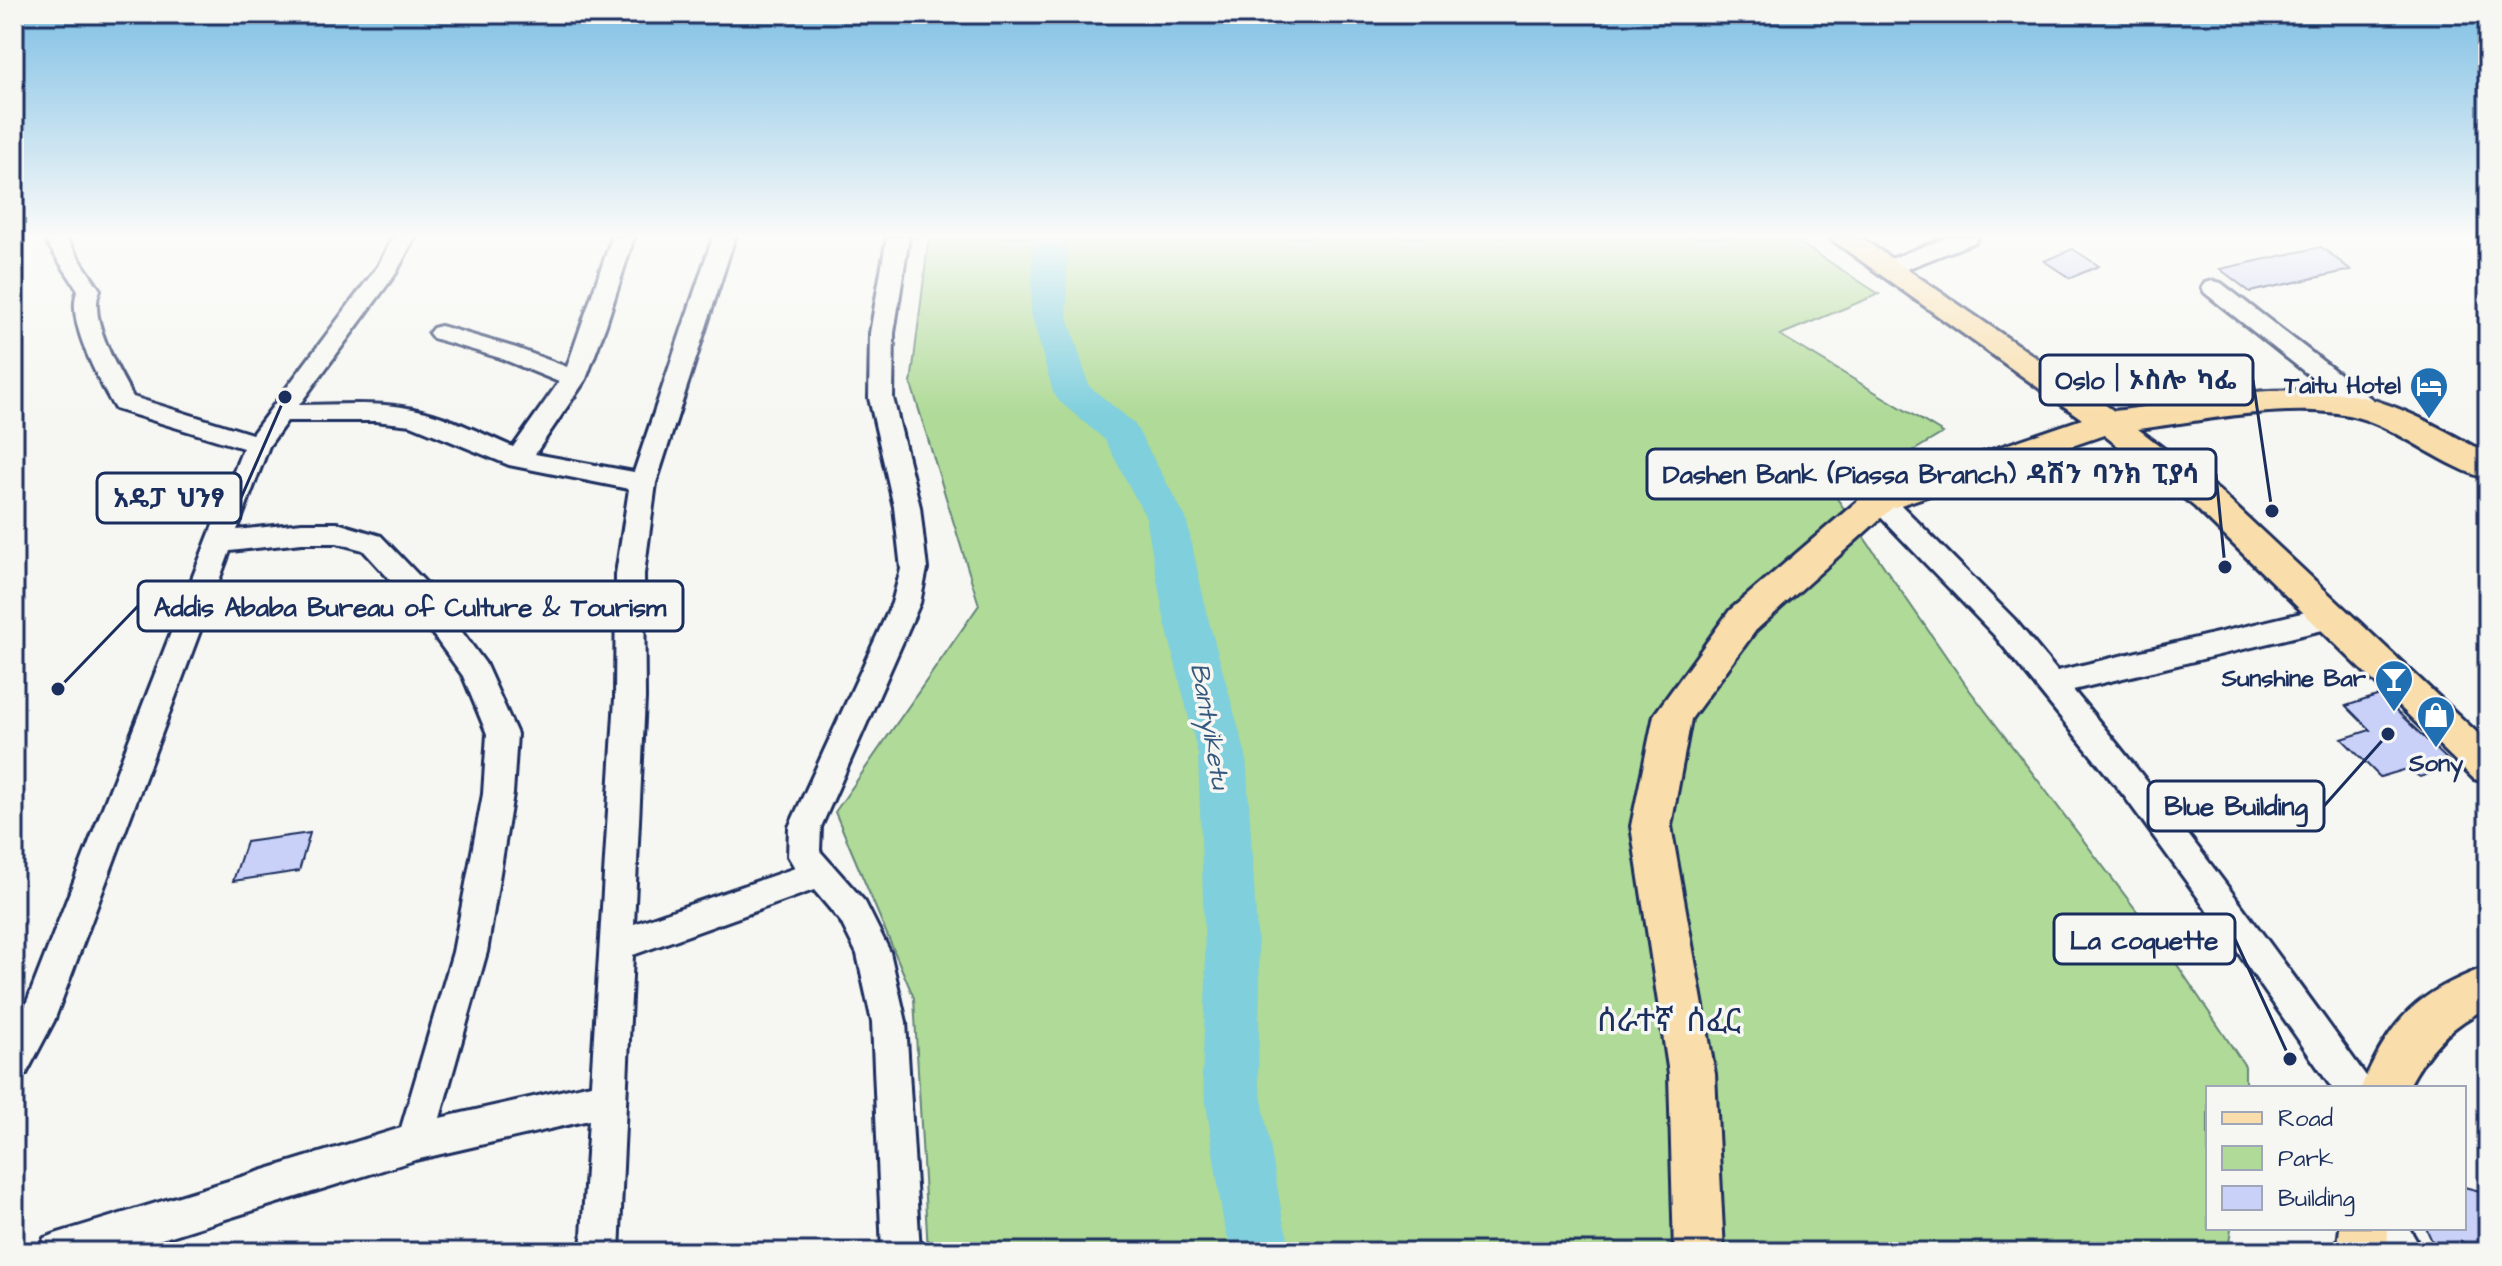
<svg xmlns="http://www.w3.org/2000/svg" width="2502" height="1266" font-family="'Architects Daughter','Noto Sans Ethiopic',sans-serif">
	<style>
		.green { fill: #afda97; stroke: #65847a; stroke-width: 2 }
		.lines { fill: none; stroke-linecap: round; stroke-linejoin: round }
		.river { fill: #80cfdd; fill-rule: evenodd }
		.building { fill: #cad1f9; stroke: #1b2f5e; stroke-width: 2 }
		.minor-casing { stroke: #1b2f5e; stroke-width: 6 }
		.major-casing { stroke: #1b2f5e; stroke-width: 6 }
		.minor { fill: #f6f6f2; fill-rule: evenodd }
		.major { fill: #f9deab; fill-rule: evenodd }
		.labels { text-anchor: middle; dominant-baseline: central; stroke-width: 7; stroke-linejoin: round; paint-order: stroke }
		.poi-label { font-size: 24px; font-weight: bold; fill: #1b2f5e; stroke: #f6f6f2; text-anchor: end }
		.water-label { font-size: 26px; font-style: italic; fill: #34577e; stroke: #f6f6f2 }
		.near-neighbourhood-label { font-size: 32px; fill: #1b2f5e; stroke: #f6f6f2 }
		.leader { fill: none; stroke: #1b2f5e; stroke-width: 3 }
		.callout-dot { fill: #1b2f5e; stroke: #f6f6f2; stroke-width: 3 }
		.callout { fill: #f6f6f2; stroke: #1b2f5e; stroke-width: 3 }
		.callout-label { font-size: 26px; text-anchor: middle; font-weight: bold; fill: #1b2f5e }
	</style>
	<rect width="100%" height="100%" fill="#f6f6f2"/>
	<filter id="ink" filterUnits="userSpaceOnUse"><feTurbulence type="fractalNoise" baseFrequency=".0125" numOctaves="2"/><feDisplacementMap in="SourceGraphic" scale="16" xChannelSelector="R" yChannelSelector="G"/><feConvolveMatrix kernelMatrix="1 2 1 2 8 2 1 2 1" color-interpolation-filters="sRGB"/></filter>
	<g filter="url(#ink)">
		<path class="green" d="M929,237H1791L1879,294L1780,335L1943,433L1836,497L1968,688L2174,960L2245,1066V1088H2208V1228H2231L2228,1252H928L914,998L835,812L979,605L911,384Z"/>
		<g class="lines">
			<path class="river" d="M1030,237H1064L1067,242V313L1089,386L1134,423L1186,518L1208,618L1246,755L1260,982L1258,1076L1283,1220L1292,1252H1232L1223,1220L1202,1076L1206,982L1198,755L1164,618L1146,518L1105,440L1059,401L1053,392L1031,313L1033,242Z"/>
		</g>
		<path class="building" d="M2321,247L2351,270L2250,292L2220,269Z
			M2073,249L2099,266L2070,278L2044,261Z
			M2380,695L2454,766L2420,777L2407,769L2380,777L2342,739L2370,730L2346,706Z
			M310,833L299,871L233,881L246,842Z
			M2464,1187L2488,1193V1252H2437L2426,1228H2464Z"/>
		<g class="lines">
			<defs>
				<path id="minor" d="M43,237H65L100,290C87,317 119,372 133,397L252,434L378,266L393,237H415L396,273L299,405C336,405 376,401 413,409C448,416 481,433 513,447L559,382L500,358L433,338L429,333L433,328L441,326L516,348L567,367L612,237H634L606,325L586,379L535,454L634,472L713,237H735L656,483L644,574L645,698L634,924L795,868L788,856L789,827L892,603L901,569L894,507L869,398L870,333L887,237H909L894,333L893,398L920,507L927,569L920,603L821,827L820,851L865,902L890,952L906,1022L920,1252H882L872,1022L857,954L841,922L814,890L633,955L619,1252H581L589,1120L415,1160L120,1252H39L44,1238L58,1233L401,1128L453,952L483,794L487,734L463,676L405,596L363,550L337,543H302L230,551L54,1021L26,1074L14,1079V1028L23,1012L243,448L115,409C100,383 64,318 78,290ZM287,421H375L411,425L509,465L629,489L616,574L615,698L591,1084L440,1118L487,952L513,794L517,734L485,663L425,582L381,536L337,523H302L237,530L269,446Z
					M1948,237H1978L1975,242L1896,273L1888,275L1877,268L1880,263Z
					M2213,281L2221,283L2377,403L2380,409L2377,415H2359L2205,293L2202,288L2205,283Z
					M1880,491L1889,493L2014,619L2057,671L2331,606L2341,609L2345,617L2341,625L2331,628L2073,690C2176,814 2271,944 2366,1076L2371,1088H2332L2237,951L2125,797L1994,635L1871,507L1867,500L1871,493Z
					M2365,1228H2409L2423,1252H2379Z"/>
				<path id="major" d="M1828,237H1860L2114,411C2194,401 2298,376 2377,401C2416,413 2452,435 2488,454V479C2445,467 2408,435 2366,420C2305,398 2202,421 2138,429L2219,491L2488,743V783L2474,779L2195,507L2104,435L1892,508L1756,630L1691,719L1671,826L1715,1074L1724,1252H1674L1669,1074L1631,826L1654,715L1730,610L1868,492L2082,419Z
					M2488,966V1008C2451,1024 2426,1052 2408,1088H2361C2391,1018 2417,993 2488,966Z
					M2340,1228H2388L2387,1252H2337Z"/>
			</defs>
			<use href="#minor" class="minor-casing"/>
			<use href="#major" class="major-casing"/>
			<use href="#minor" class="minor"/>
			<use href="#major" class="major"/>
		</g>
	</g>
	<linearGradient id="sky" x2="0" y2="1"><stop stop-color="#7ebfe4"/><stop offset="0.57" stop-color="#fbfbf9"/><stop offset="1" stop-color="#fbfbf9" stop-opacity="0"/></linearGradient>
	<rect width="2502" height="414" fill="url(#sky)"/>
	<defs>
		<symbol id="hotel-pin" viewBox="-11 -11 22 30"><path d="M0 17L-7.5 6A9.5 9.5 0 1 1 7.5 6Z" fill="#1f6fb2" stroke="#f6f6f2"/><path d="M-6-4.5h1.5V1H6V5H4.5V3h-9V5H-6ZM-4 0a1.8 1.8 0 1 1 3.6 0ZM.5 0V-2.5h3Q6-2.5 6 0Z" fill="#fff"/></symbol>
		<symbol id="bar-pin" viewBox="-11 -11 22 30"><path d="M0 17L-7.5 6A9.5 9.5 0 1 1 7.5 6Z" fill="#1f6fb2" stroke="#f6f6f2"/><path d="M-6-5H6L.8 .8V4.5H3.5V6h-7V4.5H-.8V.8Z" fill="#fff"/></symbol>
		<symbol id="shop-pin" viewBox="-11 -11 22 30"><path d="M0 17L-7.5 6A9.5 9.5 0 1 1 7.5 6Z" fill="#1f6fb2" stroke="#f6f6f2"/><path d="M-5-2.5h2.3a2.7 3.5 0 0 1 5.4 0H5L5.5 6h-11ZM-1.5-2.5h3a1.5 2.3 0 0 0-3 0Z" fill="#fff"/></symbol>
	</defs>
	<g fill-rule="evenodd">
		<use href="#hotel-pin" x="2407" y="364" width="44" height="60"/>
		<use href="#bar-pin" x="2372" y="657" width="44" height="60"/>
		<use href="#shop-pin" x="2414" y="693" width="44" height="60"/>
	</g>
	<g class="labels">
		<g class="poi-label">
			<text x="2401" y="386">Taitu Hotel</text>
			<text x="2366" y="679">Sunshine Bar</text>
			<text x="2436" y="764" text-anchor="middle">Sony</text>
		</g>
		<g class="water-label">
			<text transform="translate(1210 726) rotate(80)">Bantyiketu</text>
		</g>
		<g class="near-neighbourhood-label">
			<text x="1669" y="1021">ሰራተኛ ሰፈር</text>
		</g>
	</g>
	<path class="leader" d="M2272 511L2253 380M2225 567L2216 474M285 397L241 498M58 689L138 606M2388 734L2324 806M2290 1059L2235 939"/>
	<g class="callout-dot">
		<circle cx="2272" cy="511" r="8"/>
		<circle cx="2225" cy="567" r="8"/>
		<circle cx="285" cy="397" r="8"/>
		<circle cx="58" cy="689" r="8"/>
		<circle cx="2388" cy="734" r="8"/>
		<circle cx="2290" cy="1059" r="8"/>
	</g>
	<g class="callout">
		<rect x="2040" y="355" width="213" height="50" rx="8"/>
		<rect x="1647" y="449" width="569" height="50" rx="8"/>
		<rect x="97" y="473" width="144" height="50" rx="8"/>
		<rect x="138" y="581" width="545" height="50" rx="8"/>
		<rect x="2148" y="781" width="176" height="50" rx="8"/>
		<rect x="2054" y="914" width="181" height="50" rx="8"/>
	</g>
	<g class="callout-label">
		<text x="2146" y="389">Oslo | ኦስሎ ካፌ</text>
		<text x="1931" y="483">Dashen Bank (Piassa Branch) ዳሽን ባንክ ፒያሳ</text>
		<text x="169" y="507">አዴፓ ህንፃ</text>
		<text x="410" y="616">Addis Ababa Bureau of Culture &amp; Tourism</text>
		<text x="2236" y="815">Blue Building</text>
		<text x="2144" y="949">La coquette</text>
	</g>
	<rect width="2502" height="1266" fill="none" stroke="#f6f6f2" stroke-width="48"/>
	<rect x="24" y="24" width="2454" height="1218" fill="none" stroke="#1b2f5e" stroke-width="3" filter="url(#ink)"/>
	<rect x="2206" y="1086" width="260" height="144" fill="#f6f6f2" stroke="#9ea6b7" stroke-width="2"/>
	<rect x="2222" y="1112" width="40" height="12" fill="#f9deab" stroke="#9ea6b7" stroke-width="2"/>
	<text x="2278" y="1126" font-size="24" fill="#1b2f5e">Road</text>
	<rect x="2222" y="1146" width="40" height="24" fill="#afda97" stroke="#9ea6b7" stroke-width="2"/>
	<text x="2278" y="1166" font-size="24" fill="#1b2f5e">Park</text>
	<rect x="2222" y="1186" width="40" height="24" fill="#cad1f9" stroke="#9ea6b7" stroke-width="2"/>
	<text x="2278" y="1206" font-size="24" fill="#1b2f5e">Building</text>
</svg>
